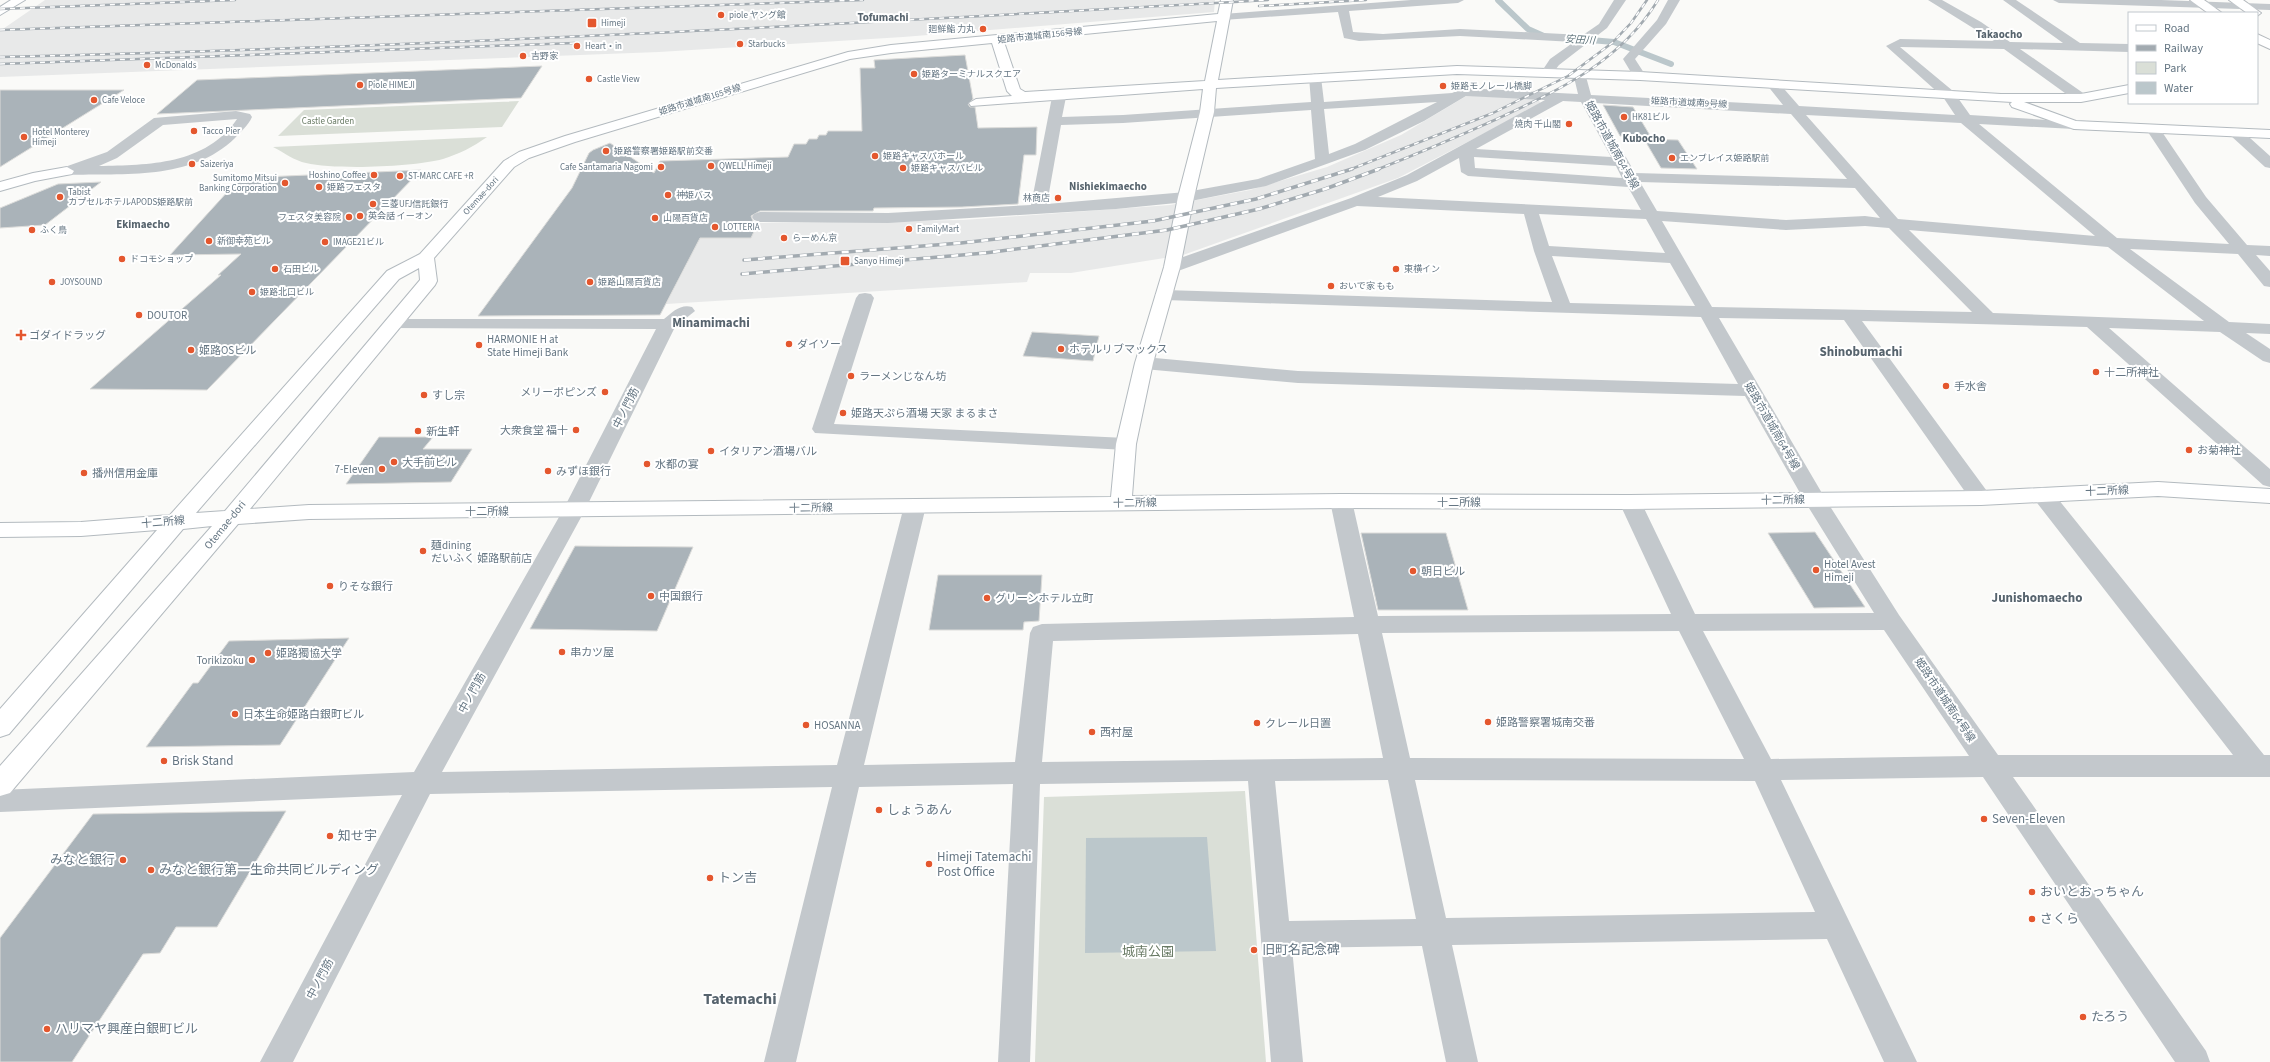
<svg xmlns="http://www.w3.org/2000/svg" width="2270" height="1062" font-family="'Source Sans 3','Noto Sans JP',sans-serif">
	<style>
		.built { fill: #e8e9e9 }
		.green { fill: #dadfd7 }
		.water { fill: #bbc7cb }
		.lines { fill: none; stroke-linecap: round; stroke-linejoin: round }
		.stream { stroke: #bbc7cb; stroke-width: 6 }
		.building { fill: #aab3b9; stroke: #dcdcda }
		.secondary-casing { stroke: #b3babf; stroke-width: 2 }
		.primary-casing { stroke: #b5babe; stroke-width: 2 }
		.street { fill: #c3c8cc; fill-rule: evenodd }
		.secondary { fill: #fff; fill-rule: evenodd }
		.primary { fill: #fff; fill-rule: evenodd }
		.rail-far1-casing { stroke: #a2aab0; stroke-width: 2.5 }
		.rail-casing { stroke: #a2aab0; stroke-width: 3.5 }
		.rail-far1 { stroke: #fff; stroke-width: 1.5; stroke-dasharray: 5; stroke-linecap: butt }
		.rail { stroke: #fff; stroke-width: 2.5; stroke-dasharray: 7; stroke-linecap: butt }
		.poi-dot { fill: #e4572e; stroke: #fff; stroke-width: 1.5 }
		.labels { text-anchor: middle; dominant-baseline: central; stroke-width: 4; stroke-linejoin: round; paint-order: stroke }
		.far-poi-label { font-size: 9px; fill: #657683; stroke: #fff; text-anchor: start }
		.far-street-label { font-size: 9px; fill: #657683; stroke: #fff }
		.far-park-label { font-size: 9px; fill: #687a64; stroke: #fff }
		.far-water-label { font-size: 10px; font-style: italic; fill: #60757c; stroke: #fff }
		.far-quarter-label { font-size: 11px; font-weight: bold; fill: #57646e; stroke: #fff }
		.street-label { font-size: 11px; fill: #657683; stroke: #fff }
		.poi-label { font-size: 11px; fill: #657683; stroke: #fff; text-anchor: start }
		.quarter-label { font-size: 13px; font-weight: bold; fill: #57646e; stroke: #fff }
		.near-poi-label { font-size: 13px; fill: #657683; stroke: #fff; text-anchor: start }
		.near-park-label { font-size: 13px; fill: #687a64; stroke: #fff }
		.near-quarter-label { font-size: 16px; font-weight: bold; fill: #57646e; stroke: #fff }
	</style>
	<rect width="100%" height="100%" fill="#fafaf8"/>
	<path class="built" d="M45,0H1215L1214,12L903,37L659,52L0,77V31Z
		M1468,95L1538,99L1541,104L1398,178L1183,255L1071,273H1030L1027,282L666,304L688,262L683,238H751L758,223L963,220L1170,205L1250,190L1327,167L1401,135Z"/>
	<path class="green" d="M519,101L502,127L278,136L304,110Z
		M487,137C473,147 459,154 443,159C413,167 336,170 306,163C295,161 283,152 273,147Z
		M1245,791L1266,1062H1035L1044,797Z"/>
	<path class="water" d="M1207,837L1216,951L1085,953L1086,838Z"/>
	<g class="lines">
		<path class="stream" d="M1498,0L1528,29L1546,37
			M1578,39L1614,42L1671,64"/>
	</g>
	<path class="building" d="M965,55L973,99L968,104L970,107H975L978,128L1037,127L1036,155H1024L1018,204L962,207L874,208L873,211H760L751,216L753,221L758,223L751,238H700L660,315L478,316L572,188L589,153L593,150L610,143L654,173L660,161L788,157L794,144H806L809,139H817L819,135H826L828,131H862L860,68H875L874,60Z
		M542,66L521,98L157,114L197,80Z
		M0,90H124L0,167Z
		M1603,105L1633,107L1651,137L1620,136Z
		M1644,139L1678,140L1697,169L1661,168Z
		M421,170L207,390L90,389L221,275H218L241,254L170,255L240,178Z
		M101,182L45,225L0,228V208L58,184Z
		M1032,332L1099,336L1093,361L1023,356Z
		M379,437H433L423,449H472L451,482L346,484Z
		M1815,532L1865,607L1814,608L1768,533Z
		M1361,533H1446L1468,610H1378Z
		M575,546L693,547L657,631L530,629Z
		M938,575H1042L1039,621L1024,622L1023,630H929Z
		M349,638L280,745L146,747L193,683H198L229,641Z
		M286,811L217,927H176L160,953L143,954L72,1062H0V938L93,814Z"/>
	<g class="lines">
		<defs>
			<path id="secondary" d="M11,0H25L0,15V7Z
				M1221,0H1233L1218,80L1457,66L1640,72L2001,94H2081L2129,85V93L2081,102H2024L2076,121L2270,130V138L2074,129L2012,107L2010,104L2012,102L1640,80L1457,74L1216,88L1214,112L1194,197L1180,267L1153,363L1136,444L1132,496L1341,494L1630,495L1981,491L2158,482L2270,489V503L2158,496L1981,505L1630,509L1341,508L309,519L238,524L10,793L0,796V766L212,526L183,529L9,734L0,737V709L157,530L81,536L0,537V523L81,522L170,515L387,271L420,254L504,161L519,152L565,136L848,52L891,45L1218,14ZM1217,21L1205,81L1025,92L1020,89L1004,42ZM992,43L1007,91L1012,96L976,99L969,103L971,106L1203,89L1200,112L1178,197L1164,267L1135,363L1116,444L1111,497L309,505L250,509L435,285L437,281L434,258L514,167L529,158L575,142L850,59L891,53ZM419,268L420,280L225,511L196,513L399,279Z
				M67,167L74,171L72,174L35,181L0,191V182L33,173Z"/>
			<path id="primary" d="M2190,0H2204L2222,13H2208Z
				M2229,0H2243L2261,13L2257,16V13H2247Z
				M2257,34L2270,40V49L2257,43Z"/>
		</defs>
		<use href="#secondary" class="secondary-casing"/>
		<use href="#primary" class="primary-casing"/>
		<path class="street" d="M1411,0H1464L1458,3L1349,11L1353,32L1383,34L1460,29L1583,35L1599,24L1614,0H1626L1607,28L1559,65L1552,74L1548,75L1542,71L1550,59L1574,42L1460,36L1359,41L1344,38L1338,12L1223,20L1217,17L1223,14Z
			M1668,0H1680L1666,24L1635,59L1646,76L1645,79H1635L1623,59L1657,20Z
			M1928,0H1942L1981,22L2010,42L2063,43L2003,0H2016L2080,43L2129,44V52L2020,49L2086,95L2088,98L2086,101H2076L2004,49L1900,47L1953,91L1970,115L2079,122L2081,125L2074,129L1979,124L2117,238L2229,244L2195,203L2146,129L2153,125L2158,126L2206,197L2247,245L2270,246V256L2256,255L2270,271V287L2264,286L2238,254L2130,249L2229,322L2270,324V334L2246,333L2270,349V363L2263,361L2220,332L2109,328L2270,469V487L2263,485L2087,327L1862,321L1992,498L1989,503L1981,505L1973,503L1844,320L1719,318L1826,500L1899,615L1998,755H2233L2034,499L2031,494L2034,489L2042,487L2050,489L2264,755H2270V777H2013L2206,1051L2210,1062H2175L1983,777L1781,780L1917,1062H1884L1827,939L1452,945L1478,1062H1446L1422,946L1292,948L1303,1062H1271L1248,781L1040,784L1030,1062H998L1013,784L859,787L796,1062H764L832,787L430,794L293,1062H260L402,795L0,812V790L414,772L563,510L656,329L389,328L386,324L389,320L395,319H664C673,312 680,304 692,307L695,311L675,327L585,510L442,772L837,765L904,506L907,501L915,499L923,501L926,506L864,765L1015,762L1030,633L1033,627L1042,624L1354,617L1330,501L1333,496L1341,494L1349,496L1352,501L1378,616L1671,614L1619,502L1622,497L1630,495L1638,497L1641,502L1695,614L1874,613L1804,500L1745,396L1298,383L1144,369L1137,367L1135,363L1137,359L1144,357L1298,371L1738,384L1701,317L1164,300L1158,299L1155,295L1158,291L1164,290L1552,302L1534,251L1524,214L1357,206L1178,271H1166L1164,267L1166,263L1351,198L1407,175L1545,100L1466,96L1424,121L1365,150L1266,186L1186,202L1116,209L888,223L760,222L754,220L752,217L754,214L760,212L888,213L1031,205L1052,97L1059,93L1066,97L1062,117L1123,115L1311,102L1309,77L1315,73L1321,77L1324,102L1452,93L1464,88L1578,94L1573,73L1579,69L1585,73L1591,95L1783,105L1767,85L1773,81L1778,82L1799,106L1955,115L1943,97L1886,46L1900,39L1994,41ZM1563,101L1581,102L1611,157L1476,149ZM1437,102L1355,144L1329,154L1324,109ZM1595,103L1791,114L1847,179L1635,173ZM1311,110L1315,159L1258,179L1186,192L1047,204L1061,125L1123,123ZM1806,115L1961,123L2095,236L1898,219ZM1474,157L1616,166L1622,178L1475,168ZM1459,158L1461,172L1468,176L1628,187L1641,210L1378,197L1417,181ZM1640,182L1855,188L1880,218L1865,216L1786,220L1657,211ZM1539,214L1646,219L1665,253L1549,246ZM1662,221L1786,230L1865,226L1889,228L1972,312L1712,307ZM1909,230L2108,247L2204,321L1993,313ZM1552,256L1670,263L1695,306L1570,303ZM1884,630L1969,756L1771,759L1703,631ZM1679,631L1744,759L1410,758L1382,633ZM1358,634L1383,758L1042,762L1053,641ZM1388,780L1416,919L1289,921L1275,781ZM1415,780L1755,781L1815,912L1446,918Z
			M2053,0H2161L2270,4V10L2059,3Z
			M236,111L250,114L252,117C248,126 241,131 235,138C191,181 124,173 67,175L60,171L62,168L107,152L154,118ZM237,119C206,165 148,165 99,166L117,158L163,125Z
			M2235,128L2240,129L2270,156V168L2265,167L2230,135L2228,132L2230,129Z
			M865,293L871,294L874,298L834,424L1126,438L1133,440L1136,444L1133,448L1126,450L815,433L812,429L856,298L859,294Z"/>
		<use href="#secondary" class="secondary"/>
		<use href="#primary" class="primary"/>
		<defs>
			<path id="rail-far1" d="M1259,6L1366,0
				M0,9L235,0
				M0,30L863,0
				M0,57C423,47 846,24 1268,0
				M0,64L575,43
				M1349,170L1493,113L1568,76L1612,43L1631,23L1647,0
				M1376,170C1417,154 1457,137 1497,119C1561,89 1620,62 1658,0"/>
			<path id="rail" d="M744,260L961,243L1153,221L1256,199L1352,169
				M742,274L985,253L1167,230L1259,209L1325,189L1379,169"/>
		</defs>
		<use href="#rail-far1" class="rail-far1-casing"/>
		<use href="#rail" class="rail-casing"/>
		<use href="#rail-far1" class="rail-far1"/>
		<use href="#rail" class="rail"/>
	</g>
	<g class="poi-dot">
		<circle cx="721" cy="15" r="4"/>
		<rect x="587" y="18" width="10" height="10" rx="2"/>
		<circle cx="983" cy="29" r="4"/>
		<circle cx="740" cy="44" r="4"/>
		<circle cx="577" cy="46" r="4"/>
		<circle cx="523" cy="56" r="4"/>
		<circle cx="147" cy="65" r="4"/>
		<circle cx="914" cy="74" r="4"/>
		<circle cx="589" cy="79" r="4"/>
		<circle cx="360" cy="85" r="4"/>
		<circle cx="1443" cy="86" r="4"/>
		<circle cx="94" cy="100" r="4"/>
		<circle cx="1624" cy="117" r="4"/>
		<circle cx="1569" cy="124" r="4"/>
		<circle cx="194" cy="131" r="4"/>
		<circle cx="24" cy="137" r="4"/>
		<circle cx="606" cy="151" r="4"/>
		<circle cx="875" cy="156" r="4"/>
		<circle cx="1672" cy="158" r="4"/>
		<circle cx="192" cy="164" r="4"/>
		<circle cx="711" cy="166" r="4"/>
		<circle cx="661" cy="167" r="4"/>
		<circle cx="903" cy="168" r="4"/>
		<circle cx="374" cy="175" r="4"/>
		<circle cx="400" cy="176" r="4"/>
		<circle cx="285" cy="183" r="4"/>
		<circle cx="319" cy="187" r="4"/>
		<circle cx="668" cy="195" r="4"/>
		<circle cx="60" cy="197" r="4"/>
		<circle cx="1058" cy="198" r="4"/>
		<circle cx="373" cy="204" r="4"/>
		<circle cx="360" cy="216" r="4"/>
		<circle cx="349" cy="217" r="4"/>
		<circle cx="655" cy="218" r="4"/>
		<circle cx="715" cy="227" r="4"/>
		<circle cx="909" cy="229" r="4"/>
		<circle cx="32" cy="230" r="4"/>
		<circle cx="784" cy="238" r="4"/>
		<circle cx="209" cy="241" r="4"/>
		<circle cx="325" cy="242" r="4"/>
		<circle cx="122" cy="259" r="4"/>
		<rect x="840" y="256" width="10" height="10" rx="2"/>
		<circle cx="275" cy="269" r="4"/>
		<circle cx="1396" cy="269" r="4"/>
		<circle cx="52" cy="282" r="4"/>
		<circle cx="590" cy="282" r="4"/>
		<circle cx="1331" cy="286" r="4"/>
		<circle cx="252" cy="292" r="4"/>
		<circle cx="139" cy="315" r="4"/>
		<path d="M19 329h4v4h4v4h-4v4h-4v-4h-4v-4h4z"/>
		<circle cx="789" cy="344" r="4"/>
		<circle cx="479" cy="345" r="4"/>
		<circle cx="1061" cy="349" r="4"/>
		<circle cx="191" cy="350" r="4"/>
		<circle cx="2096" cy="372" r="4"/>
		<circle cx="851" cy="376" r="4"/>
		<circle cx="1946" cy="386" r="4"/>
		<circle cx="605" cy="392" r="4"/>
		<circle cx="424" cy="395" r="4"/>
		<circle cx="843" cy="413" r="4"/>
		<circle cx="576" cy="430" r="4"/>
		<circle cx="418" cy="431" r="4"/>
		<circle cx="2189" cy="450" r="4"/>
		<circle cx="711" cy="451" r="4"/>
		<circle cx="394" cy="462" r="4"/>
		<circle cx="647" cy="464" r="4"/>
		<circle cx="382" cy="469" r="4"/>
		<circle cx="548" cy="471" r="4"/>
		<circle cx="84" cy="473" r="4"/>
		<circle cx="423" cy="551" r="4"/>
		<circle cx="1816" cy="570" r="4"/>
		<circle cx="1413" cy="571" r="4"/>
		<circle cx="330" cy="586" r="4"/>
		<circle cx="651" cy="596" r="4"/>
		<circle cx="987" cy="598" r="4"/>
		<circle cx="562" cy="652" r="4"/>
		<circle cx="268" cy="653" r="4"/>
		<circle cx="252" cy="660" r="4"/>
		<circle cx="235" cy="714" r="4"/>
		<circle cx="1488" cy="722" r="4"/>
		<circle cx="1257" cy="723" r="4"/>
		<circle cx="806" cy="725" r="4"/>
		<circle cx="1092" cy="732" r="4"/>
		<circle cx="164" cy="761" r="4"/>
		<circle cx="879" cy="810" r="4"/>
		<circle cx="1984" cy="819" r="4"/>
		<circle cx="330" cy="836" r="4"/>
		<circle cx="123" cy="860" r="4"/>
		<circle cx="929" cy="864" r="4"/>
		<circle cx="151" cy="870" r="4"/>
		<circle cx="710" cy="878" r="4"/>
		<circle cx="2032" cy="892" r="4"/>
		<circle cx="2032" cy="919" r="4"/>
		<circle cx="1254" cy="950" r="4"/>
		<circle cx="2083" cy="1017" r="4"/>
		<circle cx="47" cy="1029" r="4"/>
	</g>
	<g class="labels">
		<g class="far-poi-label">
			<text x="729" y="15">piole ヤング館</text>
			<text x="601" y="23">Himeji</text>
			<text x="975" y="29" text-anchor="end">廻鮮鮨 力丸</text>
			<text x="748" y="44">Starbucks</text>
			<text x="585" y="46">Heart・in</text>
			<text x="531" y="56">吉野家</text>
			<text x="155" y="65">McDonalds</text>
			<text x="922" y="74">姫路ターミナルスクエア</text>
			<text x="597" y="79">Castle View</text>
			<text x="368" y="85">Piole HIMEJI</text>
			<text x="1451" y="86">姫路モノレール橋脚</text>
			<text x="102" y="100">Cafe Veloce</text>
			<text x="1632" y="117">HK81ビル</text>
			<text x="1561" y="124" text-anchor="end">焼肉 千山閣</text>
			<text x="202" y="131">Tacco Pier</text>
			<text x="32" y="132">Hotel Monterey<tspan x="32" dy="10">Himeji</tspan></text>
			<text x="614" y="151">姫路警察署姫路駅前交番</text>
			<text x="883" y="156">姫路キャスパホール</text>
			<text x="1680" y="158">エンブレイス姫路駅前</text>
			<text x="200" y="164">Saizeriya</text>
			<text x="719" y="166">QWELL Himeji</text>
			<text x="653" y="167" text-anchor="end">Cafe Santamaria Nagomi</text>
			<text x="911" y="168">姫路キャスパビル</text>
			<text x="366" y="175" text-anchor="end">Hoshino Coffee</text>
			<text x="408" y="176">ST-MARC CAFE +R</text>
			<text x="277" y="178" text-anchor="end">Sumitomo Mitsui<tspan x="277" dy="10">Banking Corporation</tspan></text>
			<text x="327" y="187">姫路フェスタ</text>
			<text x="68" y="192">Tabist<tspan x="68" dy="10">カプセルホテルAPODS姫路駅前</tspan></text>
			<text x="676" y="195">神姫バス</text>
			<text x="1050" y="198" text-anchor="end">林商店</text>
			<text x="381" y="204">三菱UFJ信託銀行</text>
			<text x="368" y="216">英会話 イーオン</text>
			<text x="341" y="217" text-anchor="end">フェスタ美容院</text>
			<text x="663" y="218">山陽百貨店</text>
			<text x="723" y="227">LOTTERIA</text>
			<text x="917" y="229">FamilyMart</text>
			<text x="40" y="230">ふく鳥</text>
			<text x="792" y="238">らーめん京</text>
			<text x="217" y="241">新御幸苑ビル</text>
			<text x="333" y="242">IMAGE21ビル</text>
			<text x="130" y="259">ドコモショップ</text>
			<text x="854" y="261">Sanyo Himeji</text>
			<text x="283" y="269">石田ビル</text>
			<text x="1404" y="269">東横イン</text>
			<text x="60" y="282">JOYSOUND</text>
			<text x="598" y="282">姫路山陽百貨店</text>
			<text x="1339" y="286">おいで家 もも</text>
			<text x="260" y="292">姫路北口ビル</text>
		</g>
		<g class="far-street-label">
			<text transform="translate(1040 36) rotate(-6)">姫路市道城南156号線</text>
			<text transform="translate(700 100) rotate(-17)">姫路市道城南165号線</text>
			<text transform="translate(1689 103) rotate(3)">姫路市道城南9号線</text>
			<text transform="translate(481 196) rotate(-48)">Otemae-dori</text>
		</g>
		<g class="far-park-label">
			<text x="328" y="121">Castle Garden</text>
		</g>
		<g class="far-water-label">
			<text transform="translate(1580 40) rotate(4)">安田川</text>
		</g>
		<g class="far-quarter-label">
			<text x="883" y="17">Tofumachi</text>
			<text x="1999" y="34">Takaocho</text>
			<text x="1644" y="138">Kubocho</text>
			<text x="1108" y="186">Nishiekimaecho</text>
			<text x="143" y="224">Ekimaecho</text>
		</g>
		<g class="street-label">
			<text transform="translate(1612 145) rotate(61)">姫路市道城南64号線</text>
			<text transform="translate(626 408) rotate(-63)">中ノ門筋</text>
			<text transform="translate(1772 426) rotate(60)">姫路市道城南64号線</text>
			<text transform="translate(2107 491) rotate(-2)">十二所線</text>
			<text transform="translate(1783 500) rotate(-1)">十二所線</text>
			<text x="1459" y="502">十二所線</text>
			<text transform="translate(1135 503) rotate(-1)">十二所線</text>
			<text transform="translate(811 508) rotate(-1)">十二所線</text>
			<text x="487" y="511">十二所線</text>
			<text transform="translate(163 522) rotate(-5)">十二所線</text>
			<text transform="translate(225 525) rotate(-51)">Otemae-dori</text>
			<text transform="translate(472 693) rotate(-61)">中ノ門筋</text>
			<text transform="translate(1945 700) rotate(56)">姫路市道城南64号線</text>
			<text transform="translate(320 979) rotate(-62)">中ノ門筋</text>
		</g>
		<g class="poi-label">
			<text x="147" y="315">DOUTOR</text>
			<text x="29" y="335">ゴダイドラッグ</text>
			<text x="487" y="339">HARMONIE H at<tspan x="487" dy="13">State Himeji Bank</tspan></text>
			<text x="797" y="344">ダイソー</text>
			<text x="1069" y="349">ホテルリブマックス</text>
			<text x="199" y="350">姫路OSビル</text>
			<text x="2104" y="372">十二所神社</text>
			<text x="859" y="376">ラーメンじなん坊</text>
			<text x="1954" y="386">手水舎</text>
			<text x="597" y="392" text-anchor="end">メリーポピンズ</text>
			<text x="432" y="395">すし宗</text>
			<text x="851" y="413">姫路天ぷら酒場 天家 まるまさ</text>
			<text x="568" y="430" text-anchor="end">大衆食堂 福十</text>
			<text x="426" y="431">新生軒</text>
			<text x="2197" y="450">お菊神社</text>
			<text x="719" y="451">イタリアン酒場バル</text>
			<text x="402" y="462">大手前ビル</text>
			<text x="655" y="464">水都の宴</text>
			<text x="374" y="469" text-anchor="end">7-Eleven</text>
			<text x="556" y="471">みずほ銀行</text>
			<text x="92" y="473">播州信用金庫</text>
			<text x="431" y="545">麺dining<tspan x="431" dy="13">だいふく 姫路駅前店</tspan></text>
			<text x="1824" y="564">Hotel Avest<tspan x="1824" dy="13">Himeji</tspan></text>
			<text x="1421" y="571">朝日ビル</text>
			<text x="338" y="586">りそな銀行</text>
			<text x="659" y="596">中国銀行</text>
			<text x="995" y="598">グリーンホテル立町</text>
			<text x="570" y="652">串カツ屋</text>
			<text x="276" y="653">姫路獨協大学</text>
			<text x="244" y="660" text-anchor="end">Torikizoku</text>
			<text x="243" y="714">日本生命姫路白銀町ビル</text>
			<text x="1496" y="722">姫路警察署城南交番</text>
			<text x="1265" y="723">クレール日置</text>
			<text x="814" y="725">HOSANNA</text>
			<text x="1100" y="732">西村屋</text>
		</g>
		<g class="quarter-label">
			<text x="711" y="323">Minamimachi</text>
			<text x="1861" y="352">Shinobumachi</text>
			<text x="2037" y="598">Junishomaecho</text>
		</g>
		<g class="near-poi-label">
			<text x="172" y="761">Brisk Stand</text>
			<text x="887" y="810">しょうあん</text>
			<text x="1992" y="819">Seven-Eleven</text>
			<text x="338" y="836">知せ宇</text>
			<text x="937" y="857">Himeji Tatemachi<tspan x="937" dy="15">Post Office</tspan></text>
			<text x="115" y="860" text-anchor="end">みなと銀行</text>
			<text x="159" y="870">みなと銀行第一生命共同ビルディング</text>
			<text x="718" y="878">トン吉</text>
			<text x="2040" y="892">おいとおっちゃん</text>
			<text x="2040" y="919">さくら</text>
			<text x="1262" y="950">旧町名記念碑</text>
			<text x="2091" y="1017">たろう</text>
			<text x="55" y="1029">ハリマヤ興産白銀町ビル</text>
		</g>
		<g class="near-park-label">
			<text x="1148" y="952">城南公園</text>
		</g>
		<g class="near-quarter-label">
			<text x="740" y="999">Tatemachi</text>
		</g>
	</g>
	<rect x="2128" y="12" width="130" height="92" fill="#ffffff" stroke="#c1c8cd"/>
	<rect x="2136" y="25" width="20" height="6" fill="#ffffff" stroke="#c1c8cd"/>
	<text x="2164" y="32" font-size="12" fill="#657683">Road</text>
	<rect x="2136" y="45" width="20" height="6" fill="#a2aab0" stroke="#c1c8cd"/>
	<text x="2164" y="52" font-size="12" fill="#657683">Railway</text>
	<rect x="2136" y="62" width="20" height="12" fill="#dadfd7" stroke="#c1c8cd"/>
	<text x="2164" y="72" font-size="12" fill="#657683">Park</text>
	<rect x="2136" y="82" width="20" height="12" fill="#bbc7cb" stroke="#c1c8cd"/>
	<text x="2164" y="92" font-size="12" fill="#657683">Water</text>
</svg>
